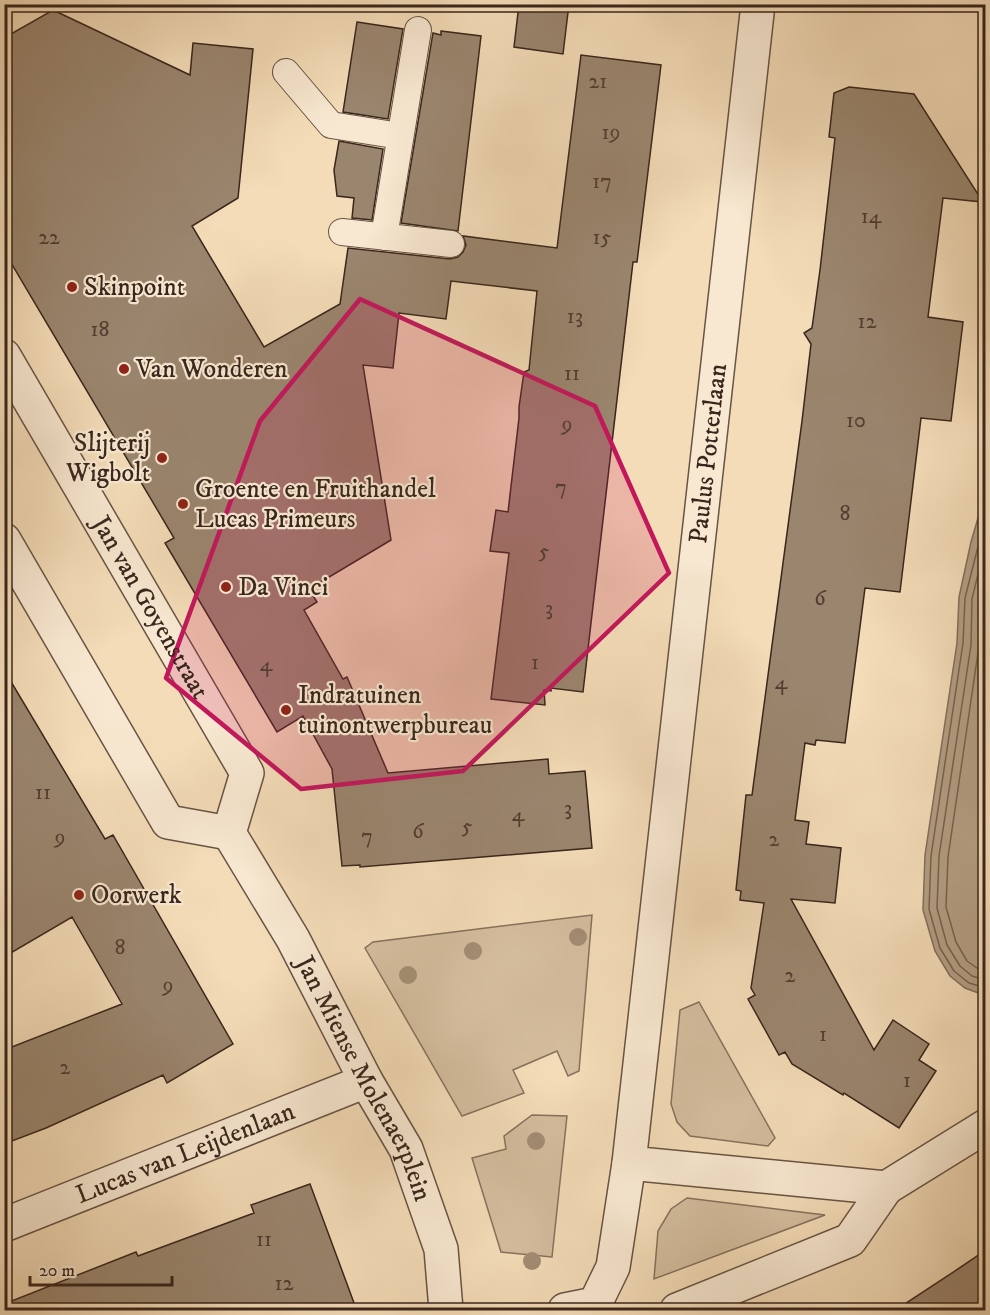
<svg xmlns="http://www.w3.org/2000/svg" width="990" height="1315" font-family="'IM FELL DW Pica',serif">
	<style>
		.green { fill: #d4bd9e; stroke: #86725e; stroke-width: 1.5 }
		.water { fill: #b49e83; stroke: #836e5a; stroke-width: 1.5 }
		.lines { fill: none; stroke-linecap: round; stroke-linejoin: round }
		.shore { stroke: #766250; stroke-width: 1.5 }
		.building { fill: #9a856e; stroke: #39261d; stroke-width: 1.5 }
		.lane-casing { stroke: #685444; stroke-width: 28 }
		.street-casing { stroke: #685444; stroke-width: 36 }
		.lane { stroke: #f8e8d1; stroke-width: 26 }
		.street { stroke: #f8e8d1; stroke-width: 33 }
		.tree { fill: #a38d74 }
		.marked { fill: #c2185b; fill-opacity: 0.2; stroke: #c2185b; stroke-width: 4.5; stroke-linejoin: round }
		.poi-dot { fill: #8f2418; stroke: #f8e8d1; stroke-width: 2 }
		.labels { text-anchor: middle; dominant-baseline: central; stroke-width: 4.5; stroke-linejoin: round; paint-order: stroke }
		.number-label { font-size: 22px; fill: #513e31 }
		.poi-label { font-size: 26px; fill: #39261d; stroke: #f8e8d1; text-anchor: start }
		.street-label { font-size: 26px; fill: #39261d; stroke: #f8e8d1 }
	</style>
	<rect width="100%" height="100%" fill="#f4dcb8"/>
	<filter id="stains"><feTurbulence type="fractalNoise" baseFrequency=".00333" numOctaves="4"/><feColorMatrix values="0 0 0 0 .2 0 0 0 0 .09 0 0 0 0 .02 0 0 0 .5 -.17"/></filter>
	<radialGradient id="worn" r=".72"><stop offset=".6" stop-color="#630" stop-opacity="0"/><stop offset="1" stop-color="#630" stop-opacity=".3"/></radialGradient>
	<path class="green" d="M592,915L579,1071L568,1076L557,1051L513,1070L524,1093L462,1116L365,948L373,942Z
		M699,1002L775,1138L768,1146L690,1136L677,1122L671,1104L680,1010Z
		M532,1115L567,1116L552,1257L501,1252L472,1158L506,1149L504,1136Z
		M687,1198L825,1215L654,1279L658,1231L671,1209Z"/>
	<path class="water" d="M985,494L986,993L981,994L965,988L950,976L935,951L923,910L925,855L957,643L959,597L971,542Z"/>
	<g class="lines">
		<path class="shore" d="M986,515L965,598L963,643L931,856L929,909L940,948L954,971L969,983L986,988
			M986,541L972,599L971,645L939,856L937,908L947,945L960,966L972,976L986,980
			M986,581L981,600L979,646L948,857L946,907L956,942L967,961L977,968L986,971"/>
	</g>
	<path class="building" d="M519,4H569L563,54L514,47Z
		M53,10L190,75L193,43L253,49L238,198L192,226L264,347L340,304L348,248L450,259L458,257L463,252L466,245L463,236L557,248L581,55L661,65L637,262H633L583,692L551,688V691L544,690L545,705L491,699L509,553L490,551L496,510L508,512L519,418V407L524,372L529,370L537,291L451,281L446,319L399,313L393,368L363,365L391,540L309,589L317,602L304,610L343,679L347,677L388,773L548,759L549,774L585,771L592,848L360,867V865L342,866L332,769L303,716L277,732L165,543L174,538L4,251V38Z
		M357,22L403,29L388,119L343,112Z
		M441,31L481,36L458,231L401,223L433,33L441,35Z
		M849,87L914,94L983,202L943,198L928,317L963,322L951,421L921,418L900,592L865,588L845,743L816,740L815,745L805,743L795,820L809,822L806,844L841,848L835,903L791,899L874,1050L893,1020L929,1044L919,1060L936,1071L899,1128L844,1093L843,1095L792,1064L785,1052L779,1055L748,999L755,995L751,988L764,903L740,900L741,891L736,890L746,795H752L802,421L811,344L804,333L812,328L820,270L835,138L829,137L834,93Z
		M339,141L383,149L372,220L352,218L354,198L337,196L334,170Z
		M4,670L105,839L113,835L233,1044L167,1083L163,1075L46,1128L4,1144V1050L122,1004L72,917L4,957Z
		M310,1184L357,1311H4V1304L136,1252L138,1256L254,1213L251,1205Z
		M986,1250V1311H894L958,1269Z"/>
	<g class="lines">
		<defs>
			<path id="lane" d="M286,72L331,125L400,136
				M342,232L451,244
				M384,237L418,30"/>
			<g id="street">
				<path id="s1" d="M4,356L247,773L229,833L293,939L366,1081L406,1149L441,1249L446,1310"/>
				<path d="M4,540L168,822L229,833"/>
				<path d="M886,1188L986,1126"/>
				<path id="s2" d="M4,1225L366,1081"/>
				<path d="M565,1310L595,1304L613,1267L629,1163"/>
				<path id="s3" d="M677,1310L850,1240L886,1188L629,1163L758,4"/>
			</g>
		</defs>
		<use href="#lane" class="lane-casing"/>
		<use href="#street" class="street-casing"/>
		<use href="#lane" class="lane"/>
		<use href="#street" class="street"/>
	</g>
	<g class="tree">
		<circle cx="578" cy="937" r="9"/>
		<circle cx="473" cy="951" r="9"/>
		<circle cx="408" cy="975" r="9"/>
		<circle cx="536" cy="1141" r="9"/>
		<circle cx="532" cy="1261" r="9"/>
	</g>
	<path class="marked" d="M360,299L595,406L669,573L463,771L301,789L166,678L260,421Z"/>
	<g class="poi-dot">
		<circle cx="72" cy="287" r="6"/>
		<circle cx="124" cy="369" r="6"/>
		<circle cx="162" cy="458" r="6"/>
		<circle cx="183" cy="504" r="6"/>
		<circle cx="226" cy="587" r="6"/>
		<circle cx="286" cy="710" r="6"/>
		<circle cx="79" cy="895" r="6"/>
	</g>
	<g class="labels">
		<g class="number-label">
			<text x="598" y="81">21</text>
			<text x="611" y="132">19</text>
			<text x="602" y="181">17</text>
			<text x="871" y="216">14</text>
			<text x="49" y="237">22</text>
			<text x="602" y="237">15</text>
			<text x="575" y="316">13</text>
			<text x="867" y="321">12</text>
			<text x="100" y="329">18</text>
			<text x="572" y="373">11</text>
			<text x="856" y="420">10</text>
			<text x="567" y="424">9</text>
			<text x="561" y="487">7</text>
			<text x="845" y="513">8</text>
			<text x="544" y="551">5</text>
			<text x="820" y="598">6</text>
			<text x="549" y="608">3</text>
			<text x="535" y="662">1</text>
			<text x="266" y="664">4</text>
			<text x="781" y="682">4</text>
			<text x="43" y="792">11</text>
			<text x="568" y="808">3</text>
			<text x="518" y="814">4</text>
			<text x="467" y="826">5</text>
			<text x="418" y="831">6</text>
			<text x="367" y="836">7</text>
			<text x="60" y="837">9</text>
			<text x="774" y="839">2</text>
			<text x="120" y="947">8</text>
			<text x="790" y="975">2</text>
			<text x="168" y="985">9</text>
			<text x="823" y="1034">1</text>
			<text x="65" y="1067">2</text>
			<text x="907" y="1080">1</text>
			<text x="264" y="1239">11</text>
			<text x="284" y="1283">12</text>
		</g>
		<g class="poi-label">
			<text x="84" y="287">Skinpoint</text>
			<text x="136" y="369">Van Wonderen</text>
			<text x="150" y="443" text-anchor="end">Slijterij<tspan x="150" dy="30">Wigbolt</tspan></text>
			<text x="195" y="489">Groente en Fruithandel<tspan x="195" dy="30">Lucas Primeurs</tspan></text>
			<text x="238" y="587">Da Vinci</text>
			<text x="298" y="695">Indratuinen<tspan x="298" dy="30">tuinontwerpbureau</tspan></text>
			<text x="91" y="895">Oorwerk</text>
		</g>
		<g class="street-label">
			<text stroke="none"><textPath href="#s3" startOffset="1222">Paulus Potterlaan</textPath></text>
			<text stroke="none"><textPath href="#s1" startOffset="291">Jan van Goyenstraat</textPath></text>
			<text stroke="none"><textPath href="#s1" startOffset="826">Jan Miense Molenaerplein</textPath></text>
			<text stroke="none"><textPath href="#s2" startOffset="195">Lucas van Leijdenlaan</textPath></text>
		</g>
	</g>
	<rect width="990" height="1315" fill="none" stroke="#f4dcb8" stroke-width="24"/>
	<rect x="6" y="6" width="978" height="1303" fill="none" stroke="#39261d" stroke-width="3"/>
	<rect x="12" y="12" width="966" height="1291" fill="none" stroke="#39261d" stroke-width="1.5"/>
	<path d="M30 1276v9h142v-9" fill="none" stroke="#39261d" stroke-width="3"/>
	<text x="39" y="1276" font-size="18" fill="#39261d" stroke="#f8e8d1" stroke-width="4.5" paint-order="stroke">20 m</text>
	<rect width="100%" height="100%" filter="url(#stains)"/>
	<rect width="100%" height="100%" fill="url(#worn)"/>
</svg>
